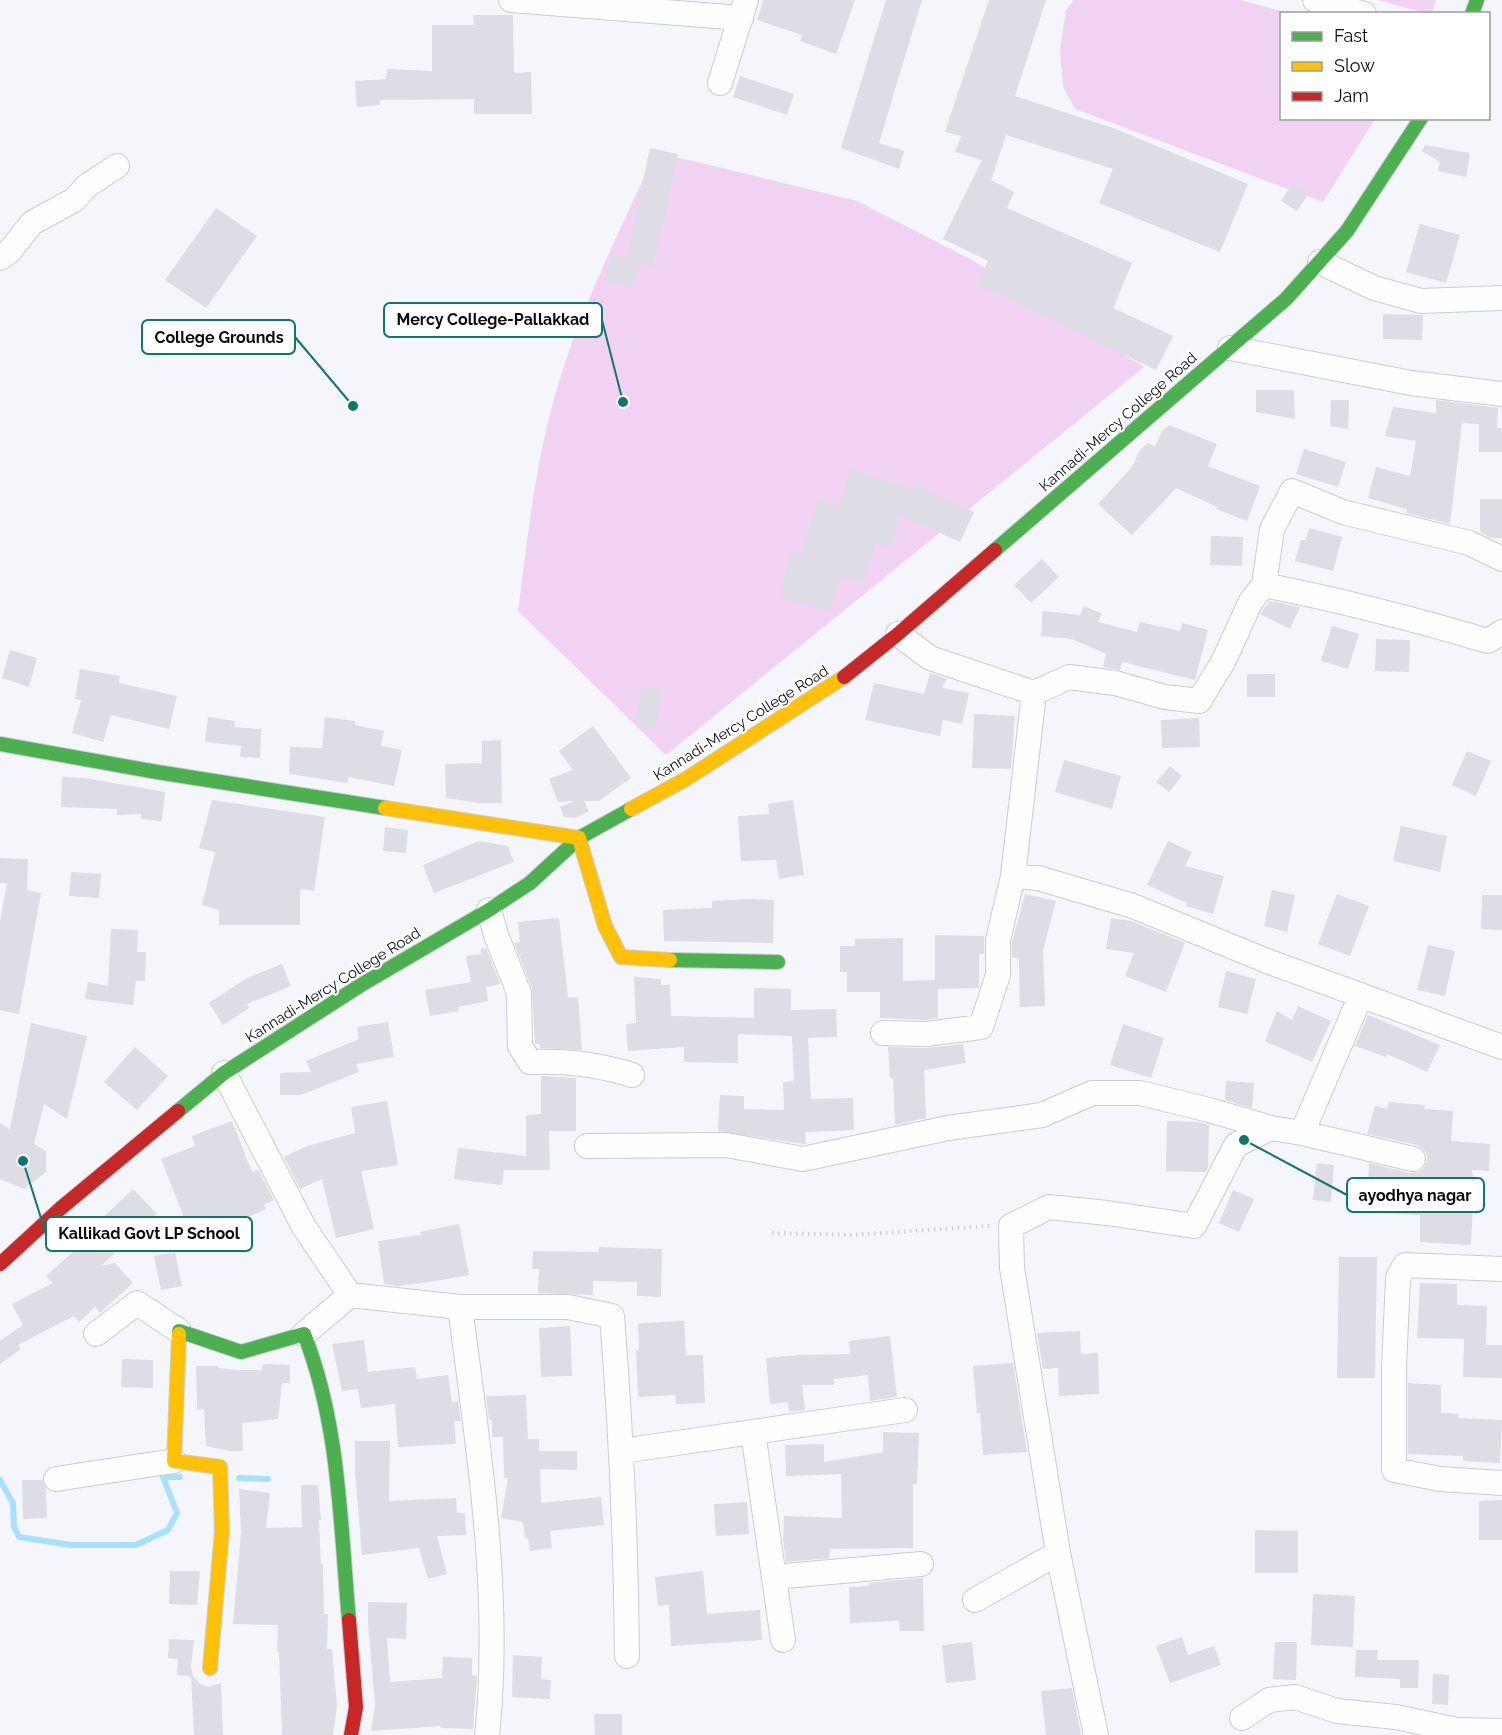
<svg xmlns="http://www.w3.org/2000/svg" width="1502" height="1735" font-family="Raleway,sans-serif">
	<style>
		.green { fill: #f2d2f3 }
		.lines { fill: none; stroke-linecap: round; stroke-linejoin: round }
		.stream { stroke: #a7e1fe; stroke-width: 6 }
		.building { fill: #dedce5 }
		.street-casing { stroke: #cbccd2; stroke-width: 26 }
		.fast-casing { stroke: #cbccd2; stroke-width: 16 }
		.slow-casing { stroke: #cbccd2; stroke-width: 16 }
		.jam-casing { stroke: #cbccd2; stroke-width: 16 }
		.path { stroke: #cfd0d1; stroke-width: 4; stroke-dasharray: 1.5 4.5; stroke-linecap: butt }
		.street { stroke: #fefefe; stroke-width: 24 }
		.fast { stroke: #4caf50; stroke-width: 14 }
		.slow { stroke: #ffc107; stroke-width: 14 }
		.jam { stroke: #c62828; stroke-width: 14 }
		.labels { text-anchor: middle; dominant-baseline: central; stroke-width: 4.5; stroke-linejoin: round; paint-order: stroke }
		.street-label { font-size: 15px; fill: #0a0b12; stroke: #fff }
		.leader { fill: none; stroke: #0f766e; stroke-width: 2 }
		.callout-dot { fill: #0f766e; stroke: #fff; stroke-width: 2 }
		.callout { fill: #fff; stroke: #0f766e; stroke-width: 2 }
		.callout-label { font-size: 16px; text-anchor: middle; font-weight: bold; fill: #0a0b12 }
	</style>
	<rect width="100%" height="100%" fill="#f5f6fb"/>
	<path class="green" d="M1074,0H1240L1289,13L1282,14V118L1375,119L1323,202L1075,109L1063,87L1060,49L1066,10Z
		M1378,0H1436L1432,13L1428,14Z
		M655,154L694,161L857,201L972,260L1144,367L666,755L518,611C528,534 536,456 559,382C583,303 621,228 655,154Z"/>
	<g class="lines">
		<path class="stream" d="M239,1478L268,1479
			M0,1480L13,1503L14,1527L19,1537L71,1545H136L168,1530L177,1513L163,1477H180"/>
	</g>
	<path class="building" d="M763,0H855L836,54L800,41L802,35L757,20Z
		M886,0H922L879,143L904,151L899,169L841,148Z
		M989,0H1046L1015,96L1116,129L1248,184L1220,252L1099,203L1113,169L1006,135L991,180L1014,192L1007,208L1132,263L1113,308L1173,336L1156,370L976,284L988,261L943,239L982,160L955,152L961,136L945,132Z
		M473,15H513L514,73L531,72L532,114H474V99L380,100V105L357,107L355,81L386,79L387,69L432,71V25H474Z
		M740,76L794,94L787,115L733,97Z
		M1425,145L1470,153L1466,177L1438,171L1440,162L1422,151Z
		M650,148L678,154L653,267L640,264L632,287L605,281L611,253L627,256Z
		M1293,182L1309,193L1297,211L1281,201Z
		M216,208L257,236L206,308L165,280Z
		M1420,224L1460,235L1446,283L1406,272Z
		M1383,314L1423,315L1422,340L1383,339Z
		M1256,390H1294L1295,419L1256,412Z
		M1331,400H1349L1348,429L1330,426Z
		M1436,400L1498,408L1497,428H1502V452H1479V424L1462,423L1450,524L1406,513L1407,509L1368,498L1376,467L1410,476L1416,441L1385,436L1393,407L1436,413Z
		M1169,425L1217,444L1208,466L1260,486L1247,521L1216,509L1217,507L1176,488L1132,535L1098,504L1132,467L1140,450L1148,443L1155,447L1162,431Z
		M1304,449L1346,462L1338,487L1296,474Z
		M851,469L914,489L915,485L974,512L960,542L900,515L890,548L875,543L863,583L840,576L829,612L778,596L792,551L801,554L818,500L839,506Z
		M1480,499H1502V538H1491L1480,532Z
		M1309,528L1342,537L1333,571L1295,561L1301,540H1306Z
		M1211,536L1243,537L1242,566L1210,565Z
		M1042,559L1059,577L1031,603L1014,585Z
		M1270,601L1300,607L1290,629L1260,614Z
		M1084,606L1102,614L1098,622L1137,632L1140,622L1180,631L1182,623L1208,630L1195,680L1122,662L1120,670L1103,667L1106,654L1072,639L1041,636L1043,611L1080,615Z
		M1332,626L1359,634L1348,669L1321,661Z
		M1376,639L1410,640L1409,672L1375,671Z
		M10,650L37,658L29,687L2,678Z
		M80,669L120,676L119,683L177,696L169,729L111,715L103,742L72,733L81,700L75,699Z
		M930,673L947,679L942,688L969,693L962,724L943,720L940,736L865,720L874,683L924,694Z
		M1247,674H1275V697H1247Z
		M642,686L662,690L655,729L635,725Z
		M974,714L1015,716L1011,769L972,768Z
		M208,717L235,721L234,727L261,729L260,758L240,757L241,746L205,742Z
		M325,717L355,721V725L384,731L381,746L402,750L394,786L348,777V783L289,774L290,747L322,748Z
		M1199,718L1200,747L1162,748L1161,720Z
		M593,726L631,778L599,801H584L589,811L576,818L564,817L560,807L575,801L558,802L549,779L573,770L559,751Z
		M501,740L502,803H479L446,798L445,764L482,763V741Z
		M1467,751L1491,761L1476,796L1452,785Z
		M1064,760L1121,776L1112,809L1055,792Z
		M1170,766L1182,776L1169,792L1156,782Z
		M62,777L85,778L165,792L162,821L141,819V814L117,815V809L61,807Z
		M212,800L325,817L314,891L300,889V925H219V910L202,905L215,852L199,848Z
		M793,800L804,875L779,879L776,860L741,861L738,816L769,814L768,804Z
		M1401,826L1447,836L1440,872L1393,861Z
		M385,827L408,830L406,853L383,851Z
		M479,841L508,846L514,862L434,893L423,865Z
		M1168,841L1192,852L1185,866L1224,876L1213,914L1186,906L1187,903L1147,885Z
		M0,858L28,859L27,890L41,893L19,1014L0,1010V922L7,883H0Z
		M71,872L101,874L99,898L69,896Z
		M1272,890L1295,895L1287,932L1264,926Z
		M1025,894L1056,901L1043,950L1045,1006L1020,1007L1019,959L1012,957V942Z
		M1337,894L1369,906L1350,956L1318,944Z
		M1482,895H1502V930L1481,929Z
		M748,899L774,900L773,943L664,941L663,910L712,908V901Z
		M559,918L568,998L578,997L582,1050L540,1048V1044H535L532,988L514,943L520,942L518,922Z
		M1111,918L1131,921L1185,943L1166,992L1125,976L1134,953L1106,949Z
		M111,929L138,930L137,952H146L145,981H136L133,1005L85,999L88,982L108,986Z
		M935,935L984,936V954H979V988L938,989V1018L925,1020L880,1018V992H847V972H840V946H855V939L903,938V981L935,980Z
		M1428,945L1455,951L1445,996L1417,990Z
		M486,948L500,984L486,987L488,1001L458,1007L459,1011L430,1016L425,990L471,982L466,956L481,954V949Z
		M282,964L291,986L247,1004L249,1008L223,1025L209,1003L247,978Z
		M1226,971L1256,979L1247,1014L1218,1007Z
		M634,977L661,979V985H670L671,1016L754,1018V988L791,989V1010L836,1009L837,1037L808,1038L811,1099L853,1098L854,1130L805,1132L806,1144H803L718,1131L720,1095L744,1096V1109L784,1110L783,1082L794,1081L792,1036L738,1034V1063L684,1062V1047L628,1051L626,1024L636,1023Z
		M1298,1006L1331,1021L1312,1062L1265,1041L1277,1011L1292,1020Z
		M1368,1015L1440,1045L1427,1072L1387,1054L1386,1057L1355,1046Z
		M388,1022L394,1057L356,1064L359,1072L301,1095H280V1073L311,1072L306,1061L359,1039L357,1027Z
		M31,1023L87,1036L67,1119L44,1104L34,1144L46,1151V1172L24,1189L0,1179V1123L10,1129Z
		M1123,1024L1164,1038L1151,1078L1110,1065Z
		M963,1044L966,1063L924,1070L926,1118L895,1125L893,1078H890L888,1047L926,1048Z
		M135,1047L168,1076L137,1110L104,1082Z
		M541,1076L576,1078V1131H549L550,1170H504L502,1185L454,1179L458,1148L526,1156V1115L541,1114Z
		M1226,1081L1254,1083L1252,1108L1225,1100Z
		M387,1101L398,1165L361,1171L374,1229L336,1238L322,1179L300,1189L284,1157L307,1146L355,1133L351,1107Z
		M1389,1102L1425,1105L1424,1109L1453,1111L1451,1141L1490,1144L1489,1171L1472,1170L1477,1201L1473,1202L1471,1245L1420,1242V1215L1367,1213L1369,1163L1410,1173L1418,1172L1423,1169L1427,1162V1155L1423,1149L1417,1145L1367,1134L1375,1106L1387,1109Z
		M232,1121L252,1172L258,1170L274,1200L264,1205L266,1209L222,1229L223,1233L194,1243L161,1159L195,1146L192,1136Z
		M1167,1121L1198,1122L1209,1125L1208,1167L1206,1172L1166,1171Z
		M1317,1163L1334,1165L1331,1202L1313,1200Z
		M133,1189L157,1214L101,1266L115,1263L133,1283L100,1313L95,1307L79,1322L74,1316L18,1345L21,1349L0,1364V1341L23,1325L12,1304L53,1283L46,1276L74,1251L62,1241L75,1227L84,1235Z
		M1233,1190L1254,1199L1239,1232L1219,1223Z
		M459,1224L469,1275L430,1282L398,1286L384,1284L378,1241L421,1235L420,1232Z
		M599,1247L662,1249L661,1297L637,1296V1282L593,1281V1295L538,1293L539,1269H532L533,1251L599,1252Z
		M175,1252L182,1286L161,1290L154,1256Z
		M1339,1257H1377L1375,1378H1337Z
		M1420,1283L1457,1284V1305L1487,1306L1486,1345H1502V1378L1463,1377L1464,1339L1417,1338Z
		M684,1321L686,1355H703L705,1403L676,1404L675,1395L638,1397L636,1350H639L638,1323Z
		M570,1326L572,1376L541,1377L539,1328Z
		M1080,1331L1081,1354L1098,1353L1099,1394L1059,1396L1058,1368L1043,1369L1037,1333Z
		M890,1336L897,1397L870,1401L868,1375L834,1379V1385H802L805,1410L789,1412L788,1402L770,1404L766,1358L799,1355L850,1354L849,1341Z
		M364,1340L368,1372L415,1367L417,1379L448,1375L452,1402L458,1401L461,1421H454L456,1444L398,1447L395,1404L361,1408L358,1389L342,1391L332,1344Z
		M122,1359L153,1360V1388L121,1387Z
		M1013,1363L1027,1452L983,1455L980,1413H977L973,1366Z
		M267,1364L290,1365V1383H282L278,1419L242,1423L243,1451H230L206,1446L204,1409L197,1410L196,1366H218V1368L236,1370H262V1365Z
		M1408,1383L1441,1385V1413L1459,1414L1458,1418L1502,1420L1500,1463L1463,1461V1456L1408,1454Z
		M526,1395L528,1439H539V1451H577V1470L540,1469L541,1503L601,1497L604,1525L550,1531L552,1548L530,1551L528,1538H525L523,1522L501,1518L508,1478H504L503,1437H492V1420H489L486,1396Z
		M883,1432L919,1433L917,1484H913V1548L830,1549L829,1558L786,1562L783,1540L784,1516L842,1518L841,1474L786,1476L785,1445L824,1444V1462L883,1452Z
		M355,1441H390L389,1501L456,1498L457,1513H465L466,1535L437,1536L447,1574L428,1579L419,1548L362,1555L355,1470Z
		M22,1480H42L46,1489L47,1518L23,1519Z
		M301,1485H318L321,1520H319L321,1565L323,1564L324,1614H328L327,1649H332L337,1706L333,1735H282L279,1652H277L278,1625L233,1624L241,1533L239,1489L270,1493L266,1528L302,1527Z
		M1502,1500V1540H1479V1501Z
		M747,1502L749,1534L716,1536L714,1504Z
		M1255,1530L1298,1531V1573H1255Z
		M170,1571H200L197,1605L169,1604Z
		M703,1571L707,1614L760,1610L762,1640L671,1646L669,1605L658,1606L655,1577Z
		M923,1578L924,1631H900L899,1621L850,1623L849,1587L869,1586V1583Z
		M1313,1594L1355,1596L1353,1647L1311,1645Z
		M368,1602L407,1603L406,1639L387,1638L390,1682L442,1678L443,1657L472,1658V1675L477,1676L473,1729L441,1728V1726L371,1731L375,1705L368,1623Z
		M1182,1637L1188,1655L1214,1646L1221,1665L1170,1683L1156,1646Z
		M169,1639L194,1640L191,1666L193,1676L200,1684L208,1687L221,1683L223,1735H194L191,1676L177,1675L178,1659L168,1658Z
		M972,1642L976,1680L946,1683L942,1645Z
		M1275,1642H1297L1296,1680L1273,1679Z
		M1356,1650H1378L1377,1660H1419L1418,1688H1400V1679L1355,1677Z
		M513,1655L542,1657L541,1679L551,1680L550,1699L512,1697Z
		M1433,1674L1449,1675L1448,1705L1432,1704Z
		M1072,1688L1081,1735H1046L1041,1691Z
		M594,1714H622V1735H595Z"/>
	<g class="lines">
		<defs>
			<path id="street" d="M511,0L741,18
				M1315,0L1364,14
				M720,83L746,0
				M0,258L9,252L32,223L74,200L88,185L117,166
				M1320,262L1374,288L1421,301L1502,298
				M1230,348L1411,383L1502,394
				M1264,585L1272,529L1292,491L1343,512L1469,543L1502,559
				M898,634L930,658L1034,693L1069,677L1115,683L1165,697L1199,701L1223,662L1251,601L1264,585C1340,600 1414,619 1488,641L1502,632
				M1013,876L1034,693
				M489,910L496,935L519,993L520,1046L530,1062C567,1061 597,1064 632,1075
				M1361,995L1302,1133L1413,1159
				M883,1033L926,1034L981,1027L998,975V940L1013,876L1038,878L1133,906L1267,961L1502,1047
				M224,1073L304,1227L350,1295L304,1334
				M587,1146L726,1145L803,1159L948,1128L1042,1115L1092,1093H1140L1209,1110L1271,1128L1302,1133
				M1502,1269L1405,1265L1398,1278L1394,1367V1470L1440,1479L1502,1483
				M350,1295L460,1307C478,1444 502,1597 487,1735
				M460,1307H568L612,1316C621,1430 626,1542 627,1656
				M96,1334L137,1303L179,1331
				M753,1432L783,1640
				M622,1451L905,1410
				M56,1479L174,1461
				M774,1577L921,1564
				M975,1600L1058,1553
				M1242,1718L1269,1700L1295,1697L1337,1711L1396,1717L1457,1730L1502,1731
				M1096,1735L1058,1553L1012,1268L1011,1226L1049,1207L1107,1213L1194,1226L1236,1145L1271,1128"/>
			<path id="fast" d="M1472,14L1477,0
				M995,550L1286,299L1347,231L1421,118
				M0,744L157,772L385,808
				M670,960L778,962
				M178,1111L224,1073L361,985L489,910L530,883L579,838L631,809
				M179,1334V1331L241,1352L304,1334C340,1425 340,1524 349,1620"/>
			<path id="slow" d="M385,808L579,838L605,926L621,957L670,960
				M631,809L686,779L844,677
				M179,1334L174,1461L220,1467L222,1531L210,1668"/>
			<path id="jam" d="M844,677L898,634L995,550
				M0,1264L61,1208L178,1111
				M349,1620L356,1707L351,1735"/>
		</defs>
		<use href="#street" class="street-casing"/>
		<use href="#fast" class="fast-casing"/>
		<use href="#slow" class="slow-casing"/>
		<use href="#jam" class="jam-casing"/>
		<path class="path" d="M772,1233L850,1235L989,1226"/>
		<use href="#street" class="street"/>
		<use href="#fast" class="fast"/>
		<use href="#slow" class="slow"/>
		<use href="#jam" class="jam"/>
	</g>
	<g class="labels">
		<g class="street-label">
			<text transform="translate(1118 422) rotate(-41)">Kannadi-Mercy College Road</text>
			<text transform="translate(741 723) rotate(-32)">Kannadi-Mercy College Road</text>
			<text transform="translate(333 985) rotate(-32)">Kannadi-Mercy College Road</text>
		</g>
	</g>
	<path class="leader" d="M623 402L602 320M353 406L295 337M1244 1140L1347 1195M23 1161L46 1234"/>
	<g class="callout-dot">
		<circle cx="623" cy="402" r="6"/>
		<circle cx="353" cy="406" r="6"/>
		<circle cx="1244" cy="1140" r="6"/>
		<circle cx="23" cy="1161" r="6"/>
	</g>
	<g class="callout">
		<rect x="384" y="303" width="218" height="34" rx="6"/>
		<rect x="142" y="320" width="153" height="34" rx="6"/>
		<rect x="1347" y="1178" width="137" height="34" rx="6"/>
		<rect x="46" y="1217" width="206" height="34" rx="6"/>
	</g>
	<g class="callout-label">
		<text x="493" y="325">Mercy College-Pallakkad</text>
		<text x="219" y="343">College Grounds</text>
		<text x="1415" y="1201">ayodhya nagar</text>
		<text x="149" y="1239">Kallikad Govt LP School</text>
	</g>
	<rect x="1280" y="12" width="210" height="108" fill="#ffffff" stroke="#9d9da0" stroke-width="1.5"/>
	<rect x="1292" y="32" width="30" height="9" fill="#4caf50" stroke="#9d9da0" stroke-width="1.5"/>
	<text x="1334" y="42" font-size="18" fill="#0a0b12">Fast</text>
	<rect x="1292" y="62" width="30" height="9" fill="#ffc107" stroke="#9d9da0" stroke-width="1.5"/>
	<text x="1334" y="72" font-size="18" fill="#0a0b12">Slow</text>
	<rect x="1292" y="92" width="30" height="9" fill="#c62828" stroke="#9d9da0" stroke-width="1.5"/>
	<text x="1334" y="102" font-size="18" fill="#0a0b12">Jam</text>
</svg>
